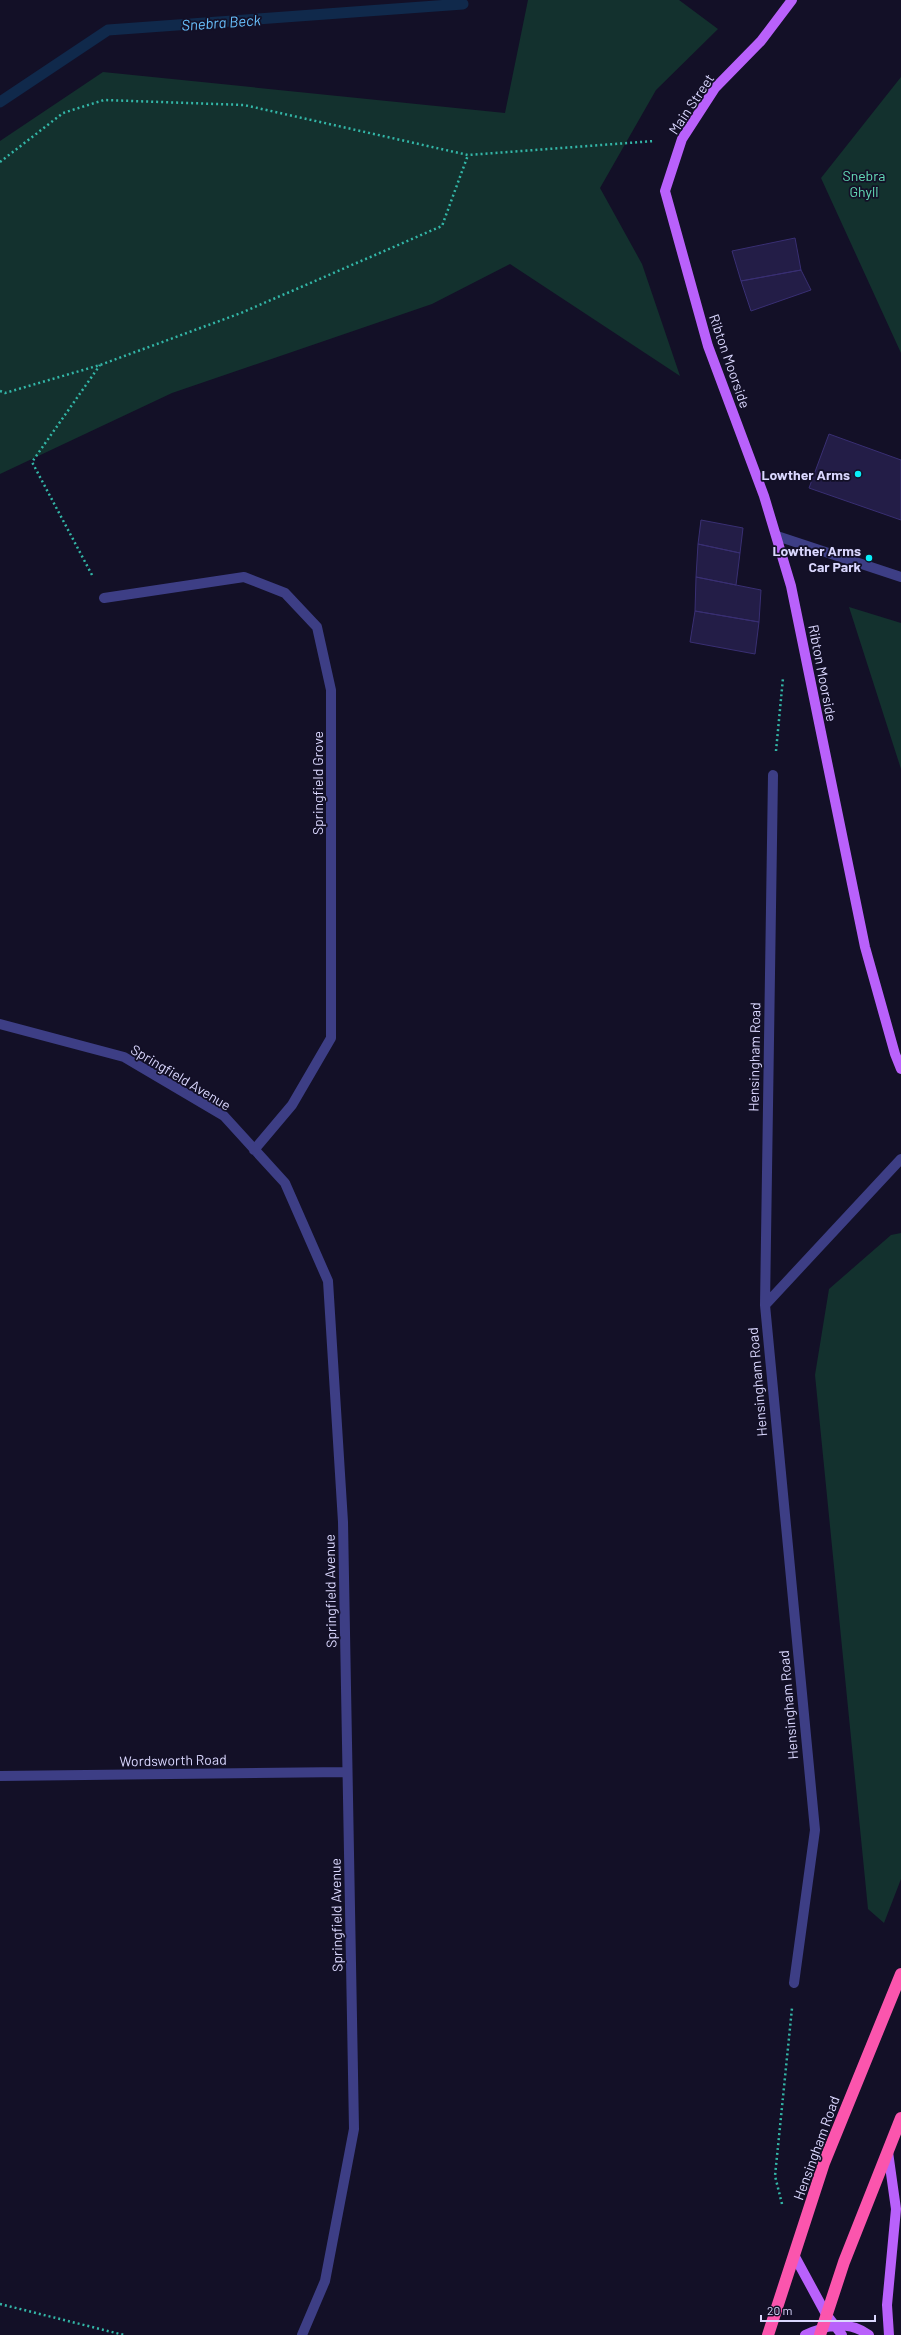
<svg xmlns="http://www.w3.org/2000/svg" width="901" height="2335" font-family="Barlow,sans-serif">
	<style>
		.green { fill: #13312e }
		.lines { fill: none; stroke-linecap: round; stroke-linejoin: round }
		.stream { stroke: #10294b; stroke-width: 11 }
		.building { fill: #231d47; stroke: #392f73 }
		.path { stroke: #33b6a7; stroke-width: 2.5; stroke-dasharray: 2 3; stroke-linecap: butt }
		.minor { stroke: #3d3e85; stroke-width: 10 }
		.major { stroke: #b961fb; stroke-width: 10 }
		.highway { stroke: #fb55ad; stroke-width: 12 }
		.poi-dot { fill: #08eef9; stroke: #131027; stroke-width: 1.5 }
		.labels { text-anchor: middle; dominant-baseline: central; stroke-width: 3.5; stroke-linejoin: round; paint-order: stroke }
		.street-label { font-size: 14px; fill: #dad7fe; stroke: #131027 }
		.park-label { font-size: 14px; fill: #64ddb8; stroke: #131027 }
		.poi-label { font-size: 14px; font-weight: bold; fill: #dad7fe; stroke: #131027; text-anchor: end }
		.water-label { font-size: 15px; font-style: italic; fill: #68bffb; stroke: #131027 }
	</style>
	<rect width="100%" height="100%" fill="#131027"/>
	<path class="green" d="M528,0H679L718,29L656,90L600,188L642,264L680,376L510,264L432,304L172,393L0,474V141L103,72L505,113Z
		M901,77V353L821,178Z
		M849,607L901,623V769Z
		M901,1233V1879L884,1923L868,1909L815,1375L829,1289L891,1235Z"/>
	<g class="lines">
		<path class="stream" d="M0,102L108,30L463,4"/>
	</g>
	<path class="building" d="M795,238L801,270L741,281L732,251Z
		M801,270L811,290L751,311L741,281Z
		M829,434L901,460V520L809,488Z
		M701,520L743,528L740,553L698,544Z
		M698,544L740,553L736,585L696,577Z
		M696,577L761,590L759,622L695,611Z
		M695,611L759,622L755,654L690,642Z"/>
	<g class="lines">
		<path class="path" d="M0,162L63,113L104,100L244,105L468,155L654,141
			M0,391L5,393L100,365L241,313L442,226L468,155
			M92,575L32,462L100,365
			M776,751L783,678
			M782,2204L775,2176L792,2008
			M0,2304L124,2335"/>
		<path class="minor" d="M777,536L901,577
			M104,598L244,577L285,593L317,627L331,690V1038L292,1105L254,1150
			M773,775L765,1305L815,1830L794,1983
			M0,1024L124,1057L224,1116L285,1183L328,1281L343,1522L354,2129L325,2281L302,2335
			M765,1305L901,1159
			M0,1776L347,1772"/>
		<path class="major" d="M792,0L761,41L715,88L682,139L665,191L708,346L764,496L791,586L865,947L895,1054L901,1069
			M888,2152L896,2209L887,2305L889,2335
			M794,2255L826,2314L842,2335
			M805,2335C827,2325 848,2320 869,2335"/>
		<path class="highway" d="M768,2335L824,2163L901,1974
			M820,2335L844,2262L901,2118"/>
	</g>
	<g class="poi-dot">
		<circle cx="858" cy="474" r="4"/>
		<circle cx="869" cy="558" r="4"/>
	</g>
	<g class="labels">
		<g class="street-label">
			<text transform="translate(691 104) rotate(-56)">Main Street</text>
			<text transform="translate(730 361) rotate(71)">Ribton Moorside</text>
			<text transform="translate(823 673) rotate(79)">Ribton Moorside</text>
			<text transform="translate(317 783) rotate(-90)">Springfield Grove</text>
			<text transform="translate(754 1057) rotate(-89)">Hensingham Road</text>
			<text transform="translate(181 1077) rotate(31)">Springfield Avenue</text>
			<text transform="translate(757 1382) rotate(-95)">Hensingham Road</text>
			<text transform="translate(330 1591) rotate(-91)">Springfield Avenue</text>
			<text transform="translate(788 1705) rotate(-95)">Hensingham Road</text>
			<text transform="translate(173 1760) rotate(-1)">Wordsworth Road</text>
			<text transform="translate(336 1915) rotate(-91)">Springfield Avenue</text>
			<text transform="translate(816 2148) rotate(-70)">Hensingham Road</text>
		</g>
		<g class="park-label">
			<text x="864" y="175">Snebra<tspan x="864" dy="16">Ghyll</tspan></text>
		</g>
		<g class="poi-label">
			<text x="850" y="474">Lowther Arms</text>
			<text x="861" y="550">Lowther Arms<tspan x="861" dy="16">Car Park</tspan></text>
		</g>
		<g class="water-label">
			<text transform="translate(221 22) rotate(-4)">Snebra Beck</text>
		</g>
	</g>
	<path d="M761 2315v6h114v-6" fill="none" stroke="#dad7fe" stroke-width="2"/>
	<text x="767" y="2315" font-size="12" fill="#dad7fe" stroke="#131027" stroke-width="3" paint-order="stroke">20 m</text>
</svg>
